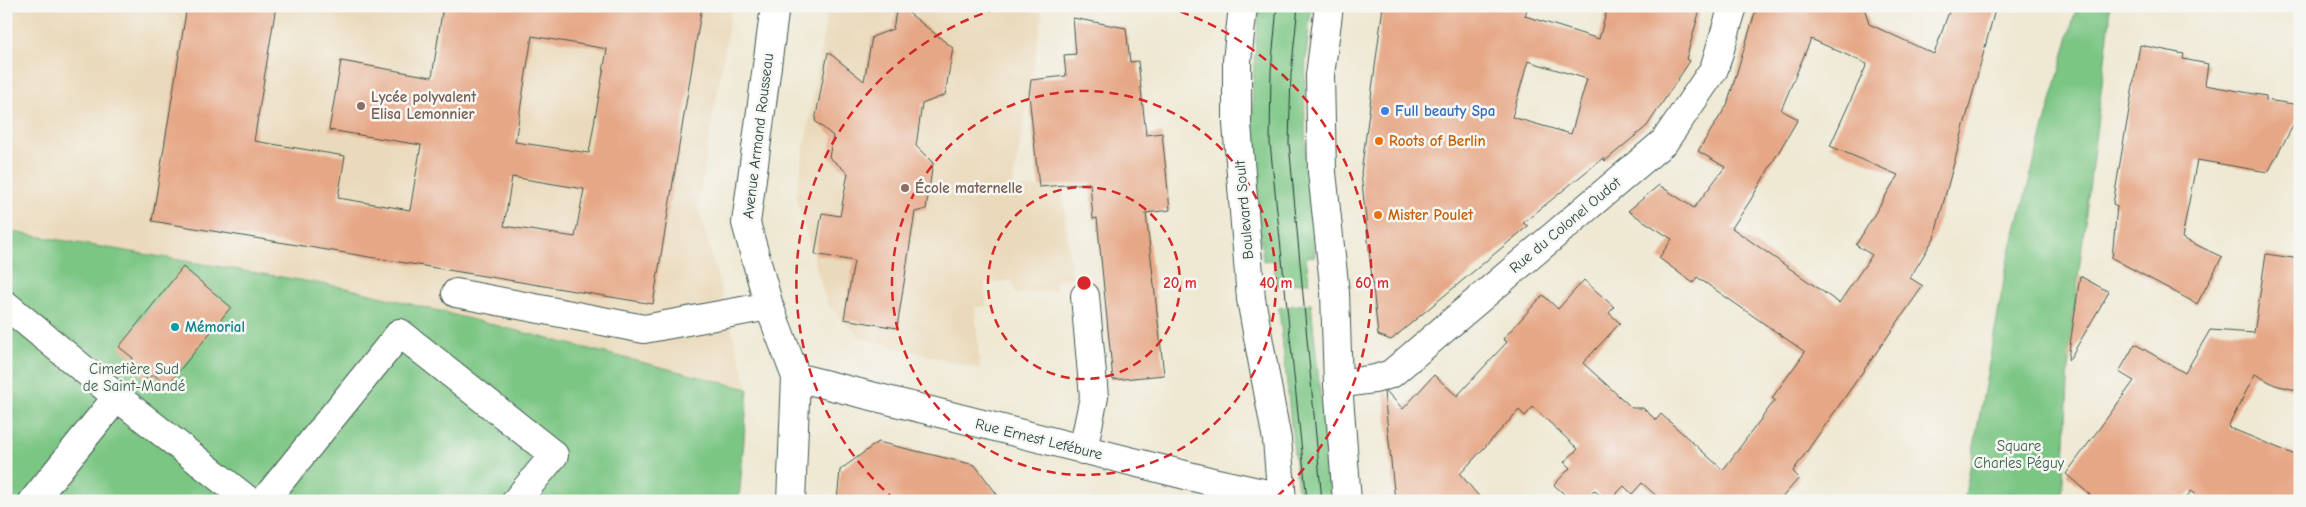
<svg xmlns="http://www.w3.org/2000/svg" width="2306" height="507" font-family="'Comic Neue',sans-serif">
	<style>
		.built { fill: #ead9ba }
		.green { fill: #7bc684; stroke: #4d825c }
		.building { fill: #e6a786; fill-rule: evenodd }
		.lines { fill: none; stroke-linecap: round; stroke-linejoin: round }
		.minor-casing { stroke: #3e574c; stroke-width: 30 }
		.major-casing { stroke: #3e574c; stroke-width: 30 }
		.minor { stroke: #fff; stroke-width: 28 }
		.major { stroke: #fff; stroke-width: 28 }
		.tram { stroke: #1f3d34; stroke-width: 1 }
		.ring { fill: none; stroke: #d62828; stroke-width: 2.5; stroke-dasharray: 9 6 }
		.education-dot { fill: #8d6e63; stroke: #f6f6f2; stroke-width: 2 }
		.shop-dot { fill: #3f7fe0; stroke: #f6f6f2; stroke-width: 2 }
		.food-dot { fill: #e8710a; stroke: #f6f6f2; stroke-width: 2 }
		.culture-dot { fill: #0f9aa8; stroke: #f6f6f2; stroke-width: 2 }
		.labels { text-anchor: middle; dominant-baseline: central; stroke-width: 5; stroke-linejoin: round; paint-order: stroke }
		.education-label { font-size: 15px; font-weight: bold; fill: #785e54; stroke: #f6f6f2; text-anchor: start }
		.shop-label { font-size: 15px; font-weight: bold; fill: #366cbe; stroke: #f6f6f2; text-anchor: start }
		.street-label { font-size: 15px; fill: #1f3d34; stroke: #f6f6f2 }
		.food-label { font-size: 15px; font-weight: bold; fill: #c56008; stroke: #f6f6f2; text-anchor: start }
		.culture-label { font-size: 15px; font-weight: bold; fill: #0d838f; stroke: #f6f6f2; text-anchor: start }
		.park-label { font-size: 15px; fill: #365f48; stroke: #f6f6f2 }
		.centre { fill: #d62828; stroke: #f6f6f2; stroke-width: 2.5 }
		.ring-label { font-size: 15px; text-anchor: middle; font-weight: bold; fill: #d62828; stroke: #f6f6f2; stroke-width: 5; stroke-linejoin: round; paint-order: stroke }
	</style>
	<rect width="100%" height="100%" fill="#f6f6f2"/>
	<filter id="ink" filterUnits="userSpaceOnUse"><feTurbulence type="fractalNoise" baseFrequency=".02" numOctaves="2"/><feDisplacementMap in="SourceGraphic" scale="10" xChannelSelector="R" yChannelSelector="G"/><feConvolveMatrix kernelMatrix="1 2 1 2 8 2 1 2 1" color-interpolation-filters="sRGB"/></filter>
	<filter id="wash" filterUnits="userSpaceOnUse"><feTurbulence type="fractalNoise" baseFrequency=".0096" numOctaves="4" result="noise"/><feDisplacementMap in="SourceGraphic" scale="20" xChannelSelector="R" yChannelSelector="G"/><feGaussianBlur stdDeviation="1.12" result="paint"/><feColorMatrix in="noise" values="0 0 0 0 0 0 0 0 0 0 0 0 0 0 0 0 0 1.4 0 .05"/><feComposite in="paint" operator="in"/></filter>
	<g filter="url(#wash)">
		<rect width="100%" height="100%" fill="#efe9d4"/>
		<path class="built" d="M6,6H732L698,205L748,389L6,237Z
			M835,6H1004L1043,13L1012,189L1062,185L1072,278L1055,281L1056,290L1016,294L1012,281L985,283L986,306L975,307L980,369L861,338L827,304L796,198L827,12Z"/>
		<path class="green" d="M1260,6H1312C1298,90 1307,173 1315,256L1306,257L1309,282L1276,286L1274,260L1263,261C1258,215 1252,167 1252,120C1252,82 1255,44 1260,6Z
			M2077,6H2109L2110,19L2070,344L2062,501H1964L2008,258Z
			M6,231L347,288L748,389L739,501H6Z
			M1311,303L1331,501H1299L1279,308Z"/>
		<g id="blocks">
			<path class="building" d="M187,6H276L254,141L345,156L338,198L410,210L421,145L329,130L341,61L432,77L443,6H702L653,304L152,221ZM532,36L607,49L589,153L515,142ZM512,177L584,189L575,237L504,226Z
				M897,6H900L953,48L945,95L922,104L916,146L933,163L926,209L915,212L897,328L844,319L854,261L815,254L822,213L840,216L848,173L829,157L833,136L815,121L828,52L864,81L872,37L893,29Z
				M1383,6H1528L1525,16L1599,39L1608,6H1701L1686,59L1690,61L1647,126L1605,161L1603,158L1523,223L1528,226L1391,340L1378,335L1361,173ZM1528,61L1587,79L1571,134L1512,117Z
				M1757,6H1856L1865,10L1869,24L1934,54L1951,6H1996L1934,238L1910,278L1923,286L1793,471L1799,478L1779,501H1662L1642,483L1632,494L1624,486L1609,501H1606L1594,490L1584,501H1572L1554,485L1570,468L1564,462L1578,449L1533,407L1525,416L1519,410L1460,474L1483,501H1395L1384,392H1387L1403,409L1434,375L1457,396L1507,342L1503,339L1543,295L1558,309L1584,280L1614,307L1609,313L1620,323L1583,363L1632,408H1643L1656,420L1661,414L1723,470L1775,400L1772,398L1805,352L1697,277L1693,283L1659,258L1672,239L1628,211L1659,185L1694,208L1725,167L1698,151L1727,105ZM1811,39L1867,64L1830,146L1898,175L1856,245L1872,255L1839,303L1732,228L1750,201L1798,119L1781,110Z
				M1073,18L1126,28L1130,62L1138,61L1146,135L1162,133L1170,210L1146,213L1164,375L1113,380L1097,218L1093,219L1090,183L1039,187L1029,95L1031,80L1066,76L1064,55L1076,54Z
				M2140,45L2184,54L2183,59L2208,64L2205,85L2266,96V100L2300,105V113L2268,172L2197,160L2182,238L2222,257L2197,304L2112,258L2117,206L2113,204Z
				M2266,254L2300,259V391L2275,385L2255,374L2228,427L2300,457V501H2206L2191,491L2184,501H2097L2066,474L2134,381L2119,372L2135,344L2185,373L2210,330L2254,333Z
				M183,267L231,307L167,386L153,374L148,380L129,364L133,358L119,347Z
				M2080,276L2109,292L2069,360L2068,359Z
				M878,442L975,465L1002,501H837L840,470Z"/>
		</g>
	</g>
	<g filter="url(#ink)">
		<use href="#blocks" fill-opacity="0" stroke="#3e574c" stroke-width="1"/>
		<g class="lines">
			<defs>
				<path id="minor" d="M775,6L746,223L769,306L796,377L791,501
					M456,293L644,329L769,306
					M6,305L117,397L249,501
					M796,377L1217,483L1281,497
					M1338,384L1375,379L1391,374L1664,142L1714,69L1733,6
					M1083,450L1094,397L1085,296
					M33,501L117,397
					M264,501L400,333L554,455L516,501"/>
				<path id="major" d="M1243,6L1237,61V124L1251,299L1277,440L1282,501
					M1329,6L1320,75L1322,172L1335,293L1338,384L1347,501"/>
			</defs>
			<use href="#minor" class="minor-casing"/>
			<use href="#major" class="major-casing"/>
			<use href="#minor" class="minor"/>
			<use href="#major" class="major"/>
			<path class="tram" d="M1277,6L1271,71L1270,143L1307,501
				M1298,6L1291,74L1289,143L1322,501"/>
		</g>
	</g>
	<g class="ring">
		<circle cx="1084" cy="283" r="96"/>
		<circle cx="1084" cy="283" r="192"/>
		<path d="M895 500A288 288 0 0 1 1002 7M1166 7A288 288 0 0 1 1273 500"/>
	</g>
	<g class="education-dot">
		<circle cx="361" cy="106" r="5"/>
		<circle cx="905" cy="188" r="5"/>
	</g>
	<circle class="shop-dot" cx="1385" cy="111" r="5"/>
	<g class="food-dot">
		<circle cx="1379" cy="141" r="5"/>
		<circle cx="1378" cy="215" r="5"/>
	</g>
	<circle class="culture-dot" cx="175" cy="327" r="5"/>
	<g class="labels">
		<g class="education-label">
			<text x="371" y="97">Lycée polyvalent<tspan x="371" dy="17">Elisa Lemonnier</tspan></text>
			<text x="915" y="188">École maternelle</text>
		</g>
		<g class="shop-label">
			<text x="1395" y="111">Full beauty Spa</text>
		</g>
		<g class="street-label">
			<text transform="translate(758 136) rotate(-83)">Avenue Armand Rousseau</text>
			<text transform="translate(1244 210) rotate(-95)">Boulevard Soult</text>
			<text transform="translate(1565 225) rotate(-40)">Rue du Colonel Oudot</text>
			<text transform="translate(1039 439) rotate(14)">Rue Ernest Lefébure</text>
		</g>
		<g class="food-label">
			<text x="1389" y="141">Roots of Berlin</text>
			<text x="1388" y="215">Mister Poulet</text>
		</g>
		<g class="culture-label">
			<text x="185" y="327">Mémorial</text>
		</g>
		<g class="park-label">
			<text x="134" y="369">Cimetière Sud<tspan x="134" dy="17">de Saint-Mandé</tspan></text>
			<text x="2019" y="446">Square<tspan x="2019" dy="17">Charles Péguy</tspan></text>
		</g>
	</g>
	<circle cx="1084" cy="283" r="8" class="centre"/>
	<g class="ring-label">
		<text x="1180" y="288">20 m</text>
		<text x="1276" y="288">40 m</text>
		<text x="1372" y="288">60 m</text>
	</g>
	<rect width="2306" height="507" fill="none" stroke="#f6f6f2" stroke-width="25"/>
</svg>
